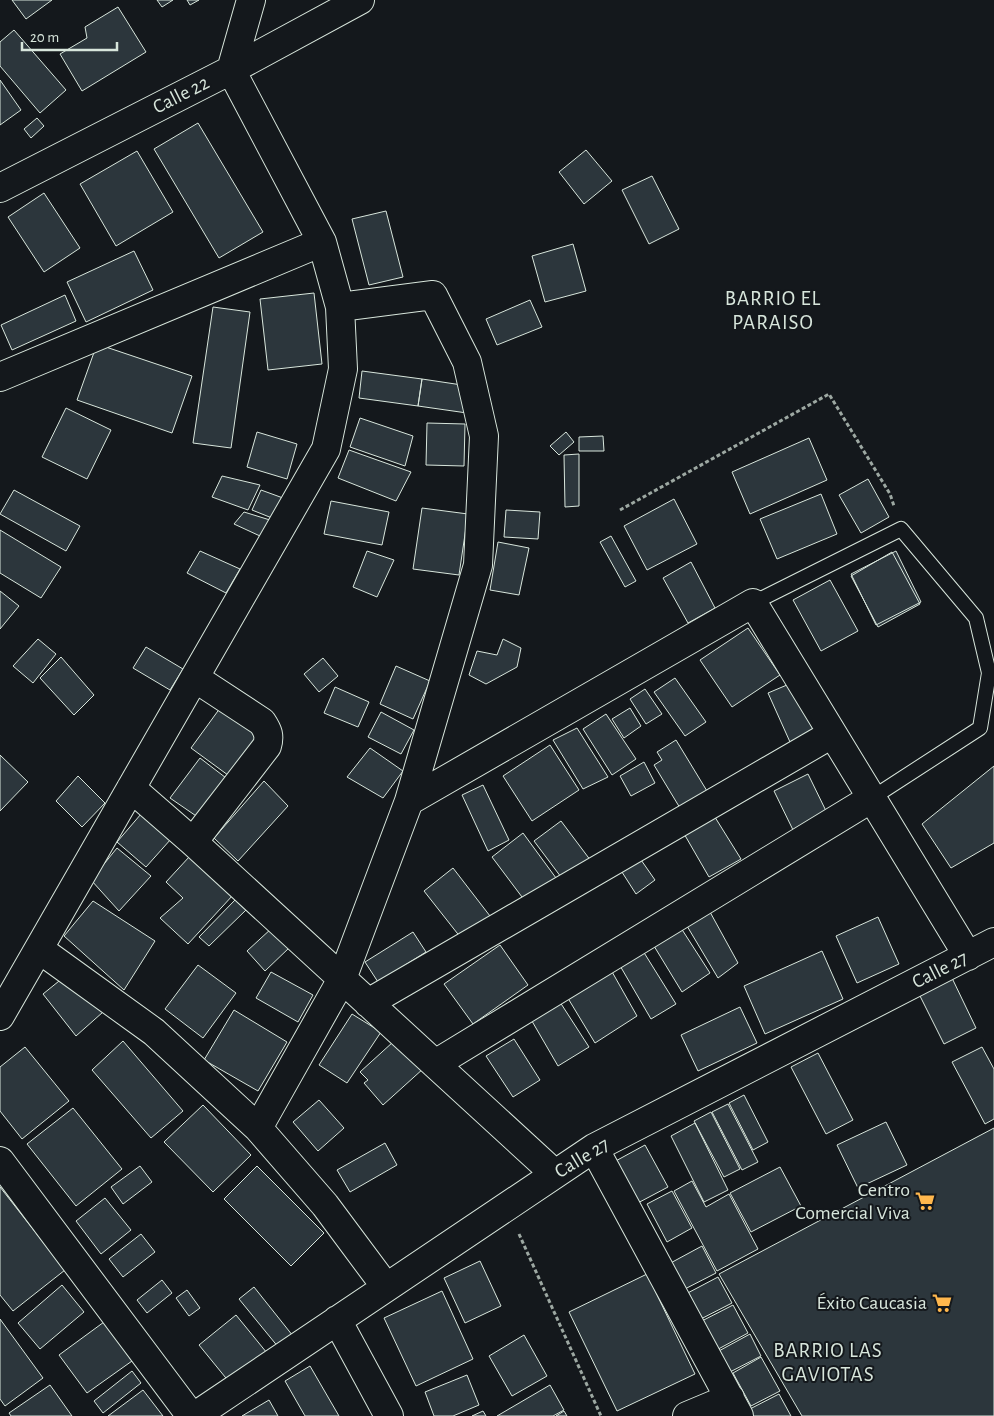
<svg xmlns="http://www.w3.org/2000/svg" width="994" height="1416" font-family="'Alegreya Sans',sans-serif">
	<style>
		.building { fill: #2c363c; stroke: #d8e6dc }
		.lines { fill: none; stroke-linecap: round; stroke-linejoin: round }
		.service-casing { stroke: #d8e6dc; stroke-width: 16 }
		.minor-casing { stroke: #d8e6dc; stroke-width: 30 }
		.path { stroke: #9da8a2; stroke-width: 3; stroke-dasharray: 4 2.5; stroke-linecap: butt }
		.service { stroke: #14181c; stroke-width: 14 }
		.minor { stroke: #14181c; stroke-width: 28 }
		.labels { text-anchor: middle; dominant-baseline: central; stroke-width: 4; stroke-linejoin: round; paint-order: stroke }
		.street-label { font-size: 20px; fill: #d8e6dc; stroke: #14181c }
		.poi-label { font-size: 20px; fill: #d8e6dc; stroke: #14181c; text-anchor: end }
		.neighbourhood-label { font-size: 21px; letter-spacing: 1px; fill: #d8e6dc; stroke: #14181c }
	</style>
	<rect width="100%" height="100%" fill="#14181c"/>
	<path class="building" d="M12,0H52L26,19Z
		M157,0H173L162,7Z
		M187,0H199L190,5Z
		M118,7L146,52L82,91L60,54L87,38L85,27Z
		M14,30L66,90L40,113L0,66V42Z
		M0,80L21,110L0,125Z
		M37,118L44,126L31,138L24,129Z
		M198,123L263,232L219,258L154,149Z
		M586,150L612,181L584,204L559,172Z
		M137,151L173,212L116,246L80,184Z
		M652,176L679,229L649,244L622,190Z
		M44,193L80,248L44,272L8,217Z
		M386,211L403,277L369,285L352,219Z
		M573,244L586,291L545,302L532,256Z
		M134,251L153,290L86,322L67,282Z
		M314,293L322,364L268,370L260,299Z
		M65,295L76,321L12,350L1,325Z
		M530,300L542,327L497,345L486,319Z
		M213,307L250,312L231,448L193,443Z
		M97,344L192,376L172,433L77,400Z
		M362,371L422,379L418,406L359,398Z
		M422,379L462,385L467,413L418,406Z
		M66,408L111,430L87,479L42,457Z
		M360,418L413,436L405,466L350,447Z
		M427,423L465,424L464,466L426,465Z
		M257,432L297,444L287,479L247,467Z
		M566,432L574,442L559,455L550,446Z
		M603,436L604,451H579V437Z
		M809,438L827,480L750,514L732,472Z
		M349,450L411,472L396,501L338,478Z
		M579,454V506L565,507L564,455Z
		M222,476L260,485L248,510L212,497Z
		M868,479L889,517L861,533L839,495Z
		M14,490L80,526L66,551L0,514Z
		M261,490L283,498L272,518L252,510Z
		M821,494L837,534L777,559L760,519Z
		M674,499L697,544L647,570L624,526Z
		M331,501L389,512L382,545L324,534Z
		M422,508L468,514L459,575L413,569Z
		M506,510L540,512L538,539L504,537Z
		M244,512L270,520L260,536L234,524Z
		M0,530L61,567L41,598L0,573Z
		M611,536L636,581L625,587L600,542Z
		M498,542L529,548L519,595L490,590Z
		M200,551L240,569L226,593L187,573Z
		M367,551L394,560L377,597L353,587Z
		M896,551L921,602L876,625L851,574Z
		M892,552L920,604L878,627L851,576Z
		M691,562L715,608L688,623L663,578Z
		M830,580L858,631L821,651L793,600Z
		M0,591L19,606L0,629Z
		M748,628L780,675L732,707L700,660Z
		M38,639L56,654L33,683L13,666Z
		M503,639L521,648L517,667L486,684L469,675L477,651L497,655Z
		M146,647L183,669L170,690L133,668Z
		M61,657L94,695L74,715L40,678Z
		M323,658L338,676L319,692L304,674Z
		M396,666L430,681L413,719L380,704Z
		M675,678L706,722L685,736L654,692Z
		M794,682L816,731L790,742L768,693Z
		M335,687L369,702L358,727L324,713Z
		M645,689L662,714L646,724L630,699Z
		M223,704L263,735L232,778L191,748Z
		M630,708L641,726L624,738L612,719Z
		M381,712L414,730L401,754L368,737Z
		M606,714L636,759L612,775L583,729Z
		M577,728L608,777L583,789L553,740Z
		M676,740L707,791L680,808L654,765L662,760L657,752Z
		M550,745L579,790L532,821L503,776Z
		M370,748L403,771L383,798L347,777Z
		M0,755L28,782L0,811Z
		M200,758L230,781L202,820L170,798Z
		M644,762L655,783L631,796L620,776Z
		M994,766V843L951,868L922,824Z
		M808,774L828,815L794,832L774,791Z
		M78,776L105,803L82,827L56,801Z
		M264,781L288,806L238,861L214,838Z
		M483,785L509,840L488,851L462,795Z
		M141,814L171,839L146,867L117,842Z
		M713,814L741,859L709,877L683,832Z
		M561,821L591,861L564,881L534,841Z
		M523,833L556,878L525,901L492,857Z
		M117,848L151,876L119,911L91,880Z
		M190,856L233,895L188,944L160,918L183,898L166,882Z
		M639,857L655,880L636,894L620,869Z
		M453,868L490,916L461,938L424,891Z
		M235,900L246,910L209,946L199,937Z
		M93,901L155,941L124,990L64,936Z
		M710,912L738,963L718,978L687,926Z
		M878,917L899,964L857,983L836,936Z
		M272,928L290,947L265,971L247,951Z
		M681,928L710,973L682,992L654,946Z
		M413,932L426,952L378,982L365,962Z
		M500,945L528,985L473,1024L444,984Z
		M643,951L676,1004L651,1019L619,964Z
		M822,951L843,999L765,1034L744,986Z
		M198,965L236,993L203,1038L165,1009Z
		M611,970L637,1016L595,1043L566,995Z
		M271,972L313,995L298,1022L256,998Z
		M64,977L103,1012L76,1036L43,994Z
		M952,978L976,1028L944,1044L919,994Z
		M558,999L589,1047L558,1066L529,1016Z
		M740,1007L757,1043L698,1071L681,1035Z
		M234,1010L287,1042L258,1091L204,1060Z
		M352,1014L381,1032L347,1083L319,1065Z
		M514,1039L540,1080L513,1097L486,1056Z
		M123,1041L183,1111L151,1138L92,1070Z
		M393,1042L424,1068L383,1105L364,1083L368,1080L360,1072Z
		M25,1047L69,1101L22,1139L0,1111V1067Z
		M982,1047L994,1069V1119L985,1124L952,1062Z
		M818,1053L853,1120L826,1134L791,1067Z
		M744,1095L768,1142L753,1150L729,1103Z
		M319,1100L344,1128L318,1151L293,1122Z
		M728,1104L758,1162L742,1170L712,1112Z
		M203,1105L251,1155L213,1192L164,1142Z
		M73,1108L122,1169L76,1206L27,1144Z
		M711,1112L740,1169L724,1177L694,1121Z
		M886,1122L907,1165L858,1188L837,1145Z
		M695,1123L728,1190L704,1202L671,1136Z
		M994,1128V1416H802L719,1274Z
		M385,1143L397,1165L350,1192L337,1170Z
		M645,1145L668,1187L634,1205L612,1163Z
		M140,1166L152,1182L123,1204L111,1187Z
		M257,1166L324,1233L291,1266L224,1199Z
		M780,1167L801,1206L751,1232L730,1193Z
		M692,1181L706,1207L729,1194L758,1249L717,1271L674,1191Z
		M0,1187L65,1270L13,1311L0,1295Z
		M672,1191L692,1228L667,1242L647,1204Z
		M105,1198L131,1230L101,1254L76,1221Z
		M141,1234L155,1252L123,1277L109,1259Z
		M702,1246L716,1273L679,1292L665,1266Z
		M480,1261L501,1306L465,1323L444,1278Z
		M647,1274L695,1374L617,1411L569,1312Z
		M718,1277L732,1303L695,1322L682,1296Z
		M162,1280L172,1293L147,1313L137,1300Z
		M62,1285L84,1312L40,1349L18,1323Z
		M254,1287L293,1336L279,1348L239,1299Z
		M187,1290L200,1308L189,1316L176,1298Z
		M442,1291L473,1359L416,1386L384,1318Z
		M733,1305L748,1333L711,1353L696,1324Z
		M236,1315L267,1353L230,1383L199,1345Z
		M0,1319L43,1378L5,1406L0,1399Z
		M104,1322L132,1361L87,1393L59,1355Z
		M750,1334L761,1356L728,1373L717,1352Z
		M524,1335L547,1376L512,1396L489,1356Z
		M761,1357L780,1391L751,1406L733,1373Z
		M310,1366L339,1416H305L285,1381Z
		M132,1371L141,1383L103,1413L94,1401Z
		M467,1375L479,1405L453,1416H434L425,1392Z
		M50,1385L72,1416H11L9,1413Z
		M550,1385L564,1410L553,1416H497Z
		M143,1390L163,1416H108Z
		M779,1394L791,1416H751L748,1410Z
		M269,1400L278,1416H242Z
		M483,1411L486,1416H472Z
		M564,1411L567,1416H556Z"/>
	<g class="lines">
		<defs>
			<path id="service" d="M753,603L901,529L976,618L989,673L980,728L872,798"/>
			<path id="minor" d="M0,188L231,70L360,0
				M0,377L322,242
				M131,788L193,842L555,1174
				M409,801L753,603L968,956
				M193,842L267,746C270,736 268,731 262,722L195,678
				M39,949L154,1032L258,1128L325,1205L386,1287
				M368,1003L832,734
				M0,1016L326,449L343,369L340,307L322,242L231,70L251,0
				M435,1064L872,798
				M258,1128L342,979L409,801L478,565L484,436L467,362L433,295L340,307
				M594,1148L739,1416
				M0,1161L191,1416
				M337,1320L389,1416
				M195,1416L594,1148L994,942
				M687,1416L730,1398"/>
		</defs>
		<use href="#service" class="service-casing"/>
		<use href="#minor" class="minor-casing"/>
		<path class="path" d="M620,510L829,394L890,494L894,506
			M519,1234L601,1416"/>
		<use href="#service" class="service"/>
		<use href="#minor" class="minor"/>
	</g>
	<defs>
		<symbol id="supermarket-bare" viewBox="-9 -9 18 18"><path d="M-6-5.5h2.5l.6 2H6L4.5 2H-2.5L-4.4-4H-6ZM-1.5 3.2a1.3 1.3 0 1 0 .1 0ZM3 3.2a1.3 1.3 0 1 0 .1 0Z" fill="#ffb74d" stroke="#14181c" stroke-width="2.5" paint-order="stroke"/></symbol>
	</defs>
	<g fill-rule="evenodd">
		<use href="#supermarket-bare" x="911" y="1187" width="28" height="28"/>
		<use href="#supermarket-bare" x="928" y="1289" width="28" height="28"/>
	</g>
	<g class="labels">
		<g class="street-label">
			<text transform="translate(181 95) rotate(-27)">Calle 22</text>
			<text transform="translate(940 970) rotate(-27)">Calle 27</text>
			<text transform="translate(582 1158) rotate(-31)">Calle 27</text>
		</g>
		<g class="poi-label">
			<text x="910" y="1190">Centro<tspan x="910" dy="23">Comercial Viva</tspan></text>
			<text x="927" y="1303">Éxito Caucasia</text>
		</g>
		<g class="neighbourhood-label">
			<text x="773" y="298">BARRIO EL<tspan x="773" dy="24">PARAISO</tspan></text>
			<text x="828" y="1350">BARRIO LAS<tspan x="828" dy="24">GAVIOTAS</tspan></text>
		</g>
	</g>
	<path d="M22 42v8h95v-8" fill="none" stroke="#d8e6dc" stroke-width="2.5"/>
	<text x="30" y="42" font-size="15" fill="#d8e6dc" stroke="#14181c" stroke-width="4" paint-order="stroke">20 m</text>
</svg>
